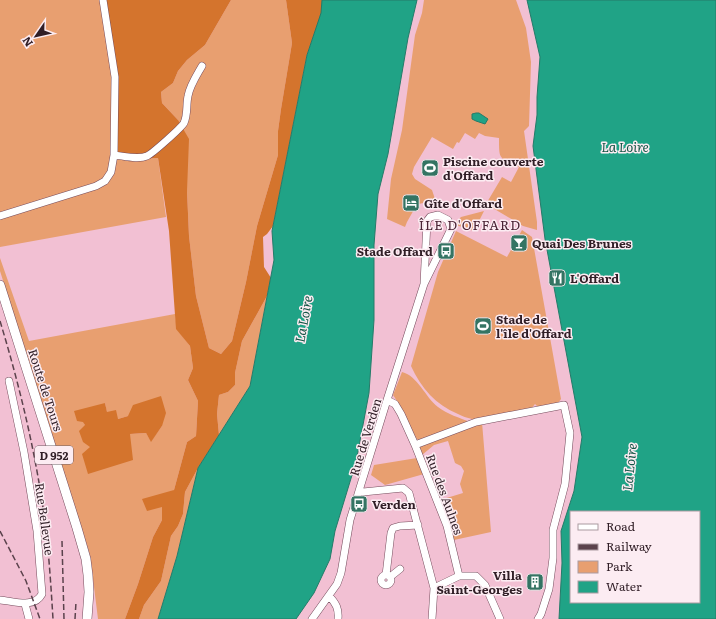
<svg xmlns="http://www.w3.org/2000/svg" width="716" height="619" font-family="Literata,serif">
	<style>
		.green { fill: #e89f70; fill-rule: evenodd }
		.forest { fill: #d4742d }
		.water { fill: #20a386; stroke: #257b69; fill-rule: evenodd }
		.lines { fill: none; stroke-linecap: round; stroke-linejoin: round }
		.minor-casing { stroke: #754b5c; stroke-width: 8 }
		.major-casing { stroke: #754b5c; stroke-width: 10 }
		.minor { stroke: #fff; stroke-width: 7 }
		.major { stroke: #fff; stroke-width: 9 }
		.rail { stroke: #5b424c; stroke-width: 1.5; stroke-dasharray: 6 3; stroke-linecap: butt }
		.labels { text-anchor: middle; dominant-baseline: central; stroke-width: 3; stroke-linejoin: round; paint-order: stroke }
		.shield { fill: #fcecf2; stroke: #6d5c63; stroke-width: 1 }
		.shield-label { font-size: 11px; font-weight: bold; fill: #301e26 }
		.poi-label { font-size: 12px; font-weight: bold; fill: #301e26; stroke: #fcecf2; text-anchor: start }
		.street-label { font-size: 12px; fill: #301e26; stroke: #fcecf2 }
		.water-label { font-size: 13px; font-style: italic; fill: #145646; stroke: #fcecf2 }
		.neighbourhood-label { font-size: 13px; letter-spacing: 1px; fill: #4a2435; stroke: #fcecf2 }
	</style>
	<rect width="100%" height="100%" fill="#f2c0d3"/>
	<path class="green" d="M0,0H119L109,27L118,73L114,160L158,158L166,217L0,247Z
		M231,0H286L292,43L281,109L278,131V155L257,226L246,282L232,341L221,354L209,348L196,296L189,236L187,191L178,120L162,103L161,92L173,83L178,71L187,60L205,45Z
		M424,0H516L526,28L531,62L529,126L524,131L537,222V230L523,226L486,204L502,177L511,182L519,167C499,157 499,161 499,138L485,136L479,133L475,139L465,133L459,143L457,142L453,149L432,137L414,167L412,174L415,179L432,190L435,199L426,200L427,202L419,204L417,206H416L407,222L405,227L387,219L391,179L402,130L415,35L422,13Z
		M484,211L474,231L456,225V222L461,217Z
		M522,230L532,237L561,399L558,403L539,408L535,404L531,409C512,413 491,420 472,419C467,418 462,416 458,414C436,405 421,388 411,366L438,272L456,231L507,257Z
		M0,258L29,341L175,314L177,329L190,346L193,368L188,380L198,401L196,436L187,442L174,490L162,507V520L153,537L138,584L125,619H98L90,555L0,271ZM105,403L107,413L118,419L128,416L162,426L151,441L146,433L130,434L85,425L84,422Z
		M267,296L250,386L219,435L217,414L219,395L228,392L235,385V373L242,341Z
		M402,372C418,376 425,397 438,407C447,414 460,418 470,422L422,441L418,440L414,436L399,404L393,395Z
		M482,422L491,532L454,540L440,500L463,493L460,484L464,471L461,466L455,463L448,441L434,445L422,455L419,447Z
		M417,458L424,474L385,485L371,475L374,465Z
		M198,468L177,556L158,619H139L144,605L161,581L171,536L178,526L183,514L185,492Z"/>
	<path class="forest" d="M105,0H231L205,45L187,60L178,71L173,83L161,92L162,103L178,120L189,139L187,191L189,236L196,296L209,348L221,354L232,341L246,282L257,226L278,155V131L281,109L292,43L286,0H322V13L307,55L273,226L267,234L263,237L264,267L271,278L267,296L242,341L235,373V385L228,392L219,395L217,414L219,435L198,468L185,492L183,514L178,526L171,536L161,581L144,605L139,619H125L138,584L153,537L162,520V507L147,511L142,499L174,490L187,442L196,436L198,401L188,380L193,368L190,346L176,329L169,231L158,158L114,160L118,73Z
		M161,396L166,413L162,426L151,442L146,433L130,434L133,460L88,474L82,454L90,447L83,442L79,431L85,425L83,422L77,421L74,411L105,403L107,412L116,410L118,419L128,416L133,405Z"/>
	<path class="water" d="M322,0H417L408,38L388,154L378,194L374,245V320L369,393L356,462L335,531L330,559L314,593L296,619H158L177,556L198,468L250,386L274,260L272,231L307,55L321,13Z
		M527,0H716V619H559L562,563L561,531L574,491L582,437L545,239L533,146L537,115V97L540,57ZM571,512H699V602H571Z
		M476,113H479L488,119L485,124L476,121L472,119V114Z"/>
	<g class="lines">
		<defs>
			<path id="minor" d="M114,155C124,156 138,160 147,156C153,153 181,128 184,123C188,114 186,105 188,96C190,85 197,75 202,66
				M0,216L96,186L105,181L111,172L114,155L115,77L103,0
				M387,400L395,404L401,414L415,445L447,526L459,576
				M415,445L476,422L564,405L570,433L565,484L553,530V558L549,589L541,614L538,619
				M360,491L363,492L403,488L409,493L434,588L432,619
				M386,575L391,533L393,528L400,526L418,525
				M381 580a5 5 0 1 1 10 0a5 5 0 1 1-10 0Z
				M390,577L400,569
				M434,588L459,576H476L485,585L500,619
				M329,596C336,603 339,609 338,619
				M0,600C14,601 34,609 42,594L37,531L24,452L9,381
				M25,604L29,619
				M312,619L337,584L341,573L350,520L387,400L424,284L451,229L448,220L438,215L430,217L427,221L424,284"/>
			<path id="major" d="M0,285L77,528L86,559L88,575L89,592L87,619"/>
		</defs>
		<use href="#minor" class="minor-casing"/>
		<use href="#major" class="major-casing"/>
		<use href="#minor" class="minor"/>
		<use href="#major" class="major"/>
		<path class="rail" d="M0,321C20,387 36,454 45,522C49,554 51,587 53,619
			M0,531L26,581L40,619
			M62,541L64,619
			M75,619L76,602"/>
	</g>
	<defs>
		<symbol id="stadium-square" viewBox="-11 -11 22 22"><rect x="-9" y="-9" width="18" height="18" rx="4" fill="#347463" stroke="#fcecf2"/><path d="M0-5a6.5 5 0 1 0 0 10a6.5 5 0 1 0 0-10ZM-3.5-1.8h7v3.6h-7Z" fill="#fff"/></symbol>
		<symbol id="hotel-square" viewBox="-11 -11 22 22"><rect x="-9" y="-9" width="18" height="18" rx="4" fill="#347463" stroke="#fcecf2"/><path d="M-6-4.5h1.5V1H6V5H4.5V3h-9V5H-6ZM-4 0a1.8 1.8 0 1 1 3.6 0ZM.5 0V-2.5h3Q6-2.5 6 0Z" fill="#fff"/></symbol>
		<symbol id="bar-square" viewBox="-11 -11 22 22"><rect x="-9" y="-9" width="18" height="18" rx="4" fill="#347463" stroke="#fcecf2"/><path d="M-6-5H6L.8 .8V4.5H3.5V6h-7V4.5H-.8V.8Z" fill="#fff"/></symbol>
		<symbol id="bus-square" viewBox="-11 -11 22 22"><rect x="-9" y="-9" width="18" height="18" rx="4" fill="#347463" stroke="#fcecf2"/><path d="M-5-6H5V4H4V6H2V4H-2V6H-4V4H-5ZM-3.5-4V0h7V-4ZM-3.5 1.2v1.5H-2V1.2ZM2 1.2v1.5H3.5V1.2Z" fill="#fff"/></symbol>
		<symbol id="restaurant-square" viewBox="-11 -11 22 22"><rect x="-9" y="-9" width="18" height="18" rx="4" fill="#347463" stroke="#fcecf2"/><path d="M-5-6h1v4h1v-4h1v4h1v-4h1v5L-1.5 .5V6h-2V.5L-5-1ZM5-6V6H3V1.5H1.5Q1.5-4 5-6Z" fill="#fff"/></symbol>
		<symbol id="building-square" viewBox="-11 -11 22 22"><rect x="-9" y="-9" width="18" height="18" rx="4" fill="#347463" stroke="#fcecf2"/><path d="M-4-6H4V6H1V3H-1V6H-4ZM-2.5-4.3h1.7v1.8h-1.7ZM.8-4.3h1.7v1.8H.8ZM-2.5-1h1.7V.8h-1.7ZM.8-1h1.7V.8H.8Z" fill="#fff"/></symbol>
	</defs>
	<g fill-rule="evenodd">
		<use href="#stadium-square" x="420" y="158" width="20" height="20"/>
		<use href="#hotel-square" x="401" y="193" width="20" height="20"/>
		<use href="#bar-square" x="509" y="233" width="20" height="20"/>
		<use href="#bus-square" x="436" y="241" width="20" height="20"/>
		<use href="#restaurant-square" x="547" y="268" width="20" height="20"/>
		<use href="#stadium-square" x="473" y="316" width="20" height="20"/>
		<use href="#bus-square" x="349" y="494" width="20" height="20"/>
		<use href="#building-square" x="525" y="572" width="20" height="20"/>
	</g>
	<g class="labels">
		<rect class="shield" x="35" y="446" width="38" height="18" rx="3"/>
		<g class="shield-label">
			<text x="54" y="455">D 952</text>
		</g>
		<g class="poi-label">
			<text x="443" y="161">Piscine couverte<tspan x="443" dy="14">d'Offard</tspan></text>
			<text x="424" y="203">Gîte d'Offard</text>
			<text x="532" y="243">Quai Des Brunes</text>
			<text x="433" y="251" text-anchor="end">Stade Offard</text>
			<text x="570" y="278">L'Offard</text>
			<text x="496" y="319">Stade de<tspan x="496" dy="14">l'île d'Offard</tspan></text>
			<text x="372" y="504">Verden</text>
			<text x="522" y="575" text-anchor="end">Villa<tspan x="522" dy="14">Saint-Georges</tspan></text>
		</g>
		<g class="street-label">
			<text transform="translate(46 390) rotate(72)">Route de Tours</text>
			<text transform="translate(365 437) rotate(-73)">Rue de Verden</text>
			<text transform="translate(445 494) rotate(70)">Rue des Aulnes</text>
			<text transform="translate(45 519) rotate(82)">Rue Bellevue</text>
		</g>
		<g class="water-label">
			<text x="625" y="146">La Loire</text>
			<text transform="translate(303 319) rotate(-80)">La Loire</text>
			<text transform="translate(629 467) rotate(-84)">La Loire</text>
		</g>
		<g class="neighbourhood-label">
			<text x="470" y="224">ÎLE D'OFFARD</text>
		</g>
	</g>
	<rect x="570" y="511" width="130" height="92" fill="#fcecf2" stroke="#aa9aa0"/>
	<rect x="578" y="524" width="20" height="6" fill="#ffffff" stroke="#aa9aa0"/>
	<text x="606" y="531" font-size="12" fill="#301e26">Road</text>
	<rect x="578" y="544" width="20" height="6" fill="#5b424c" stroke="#aa9aa0"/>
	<text x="606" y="551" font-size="12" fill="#301e26">Railway</text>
	<rect x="578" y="561" width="20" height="12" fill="#e89f70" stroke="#aa9aa0"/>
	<text x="606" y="571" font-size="12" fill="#301e26">Park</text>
	<rect x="578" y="581" width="20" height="12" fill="#20a386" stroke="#aa9aa0"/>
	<text x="606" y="591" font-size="12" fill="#301e26">Water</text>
	<g transform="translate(36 36) rotate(236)" stroke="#fcecf2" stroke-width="3" paint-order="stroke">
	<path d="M0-3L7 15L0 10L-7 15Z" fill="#301e26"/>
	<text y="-6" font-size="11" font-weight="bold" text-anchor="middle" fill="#301e26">N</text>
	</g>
</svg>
